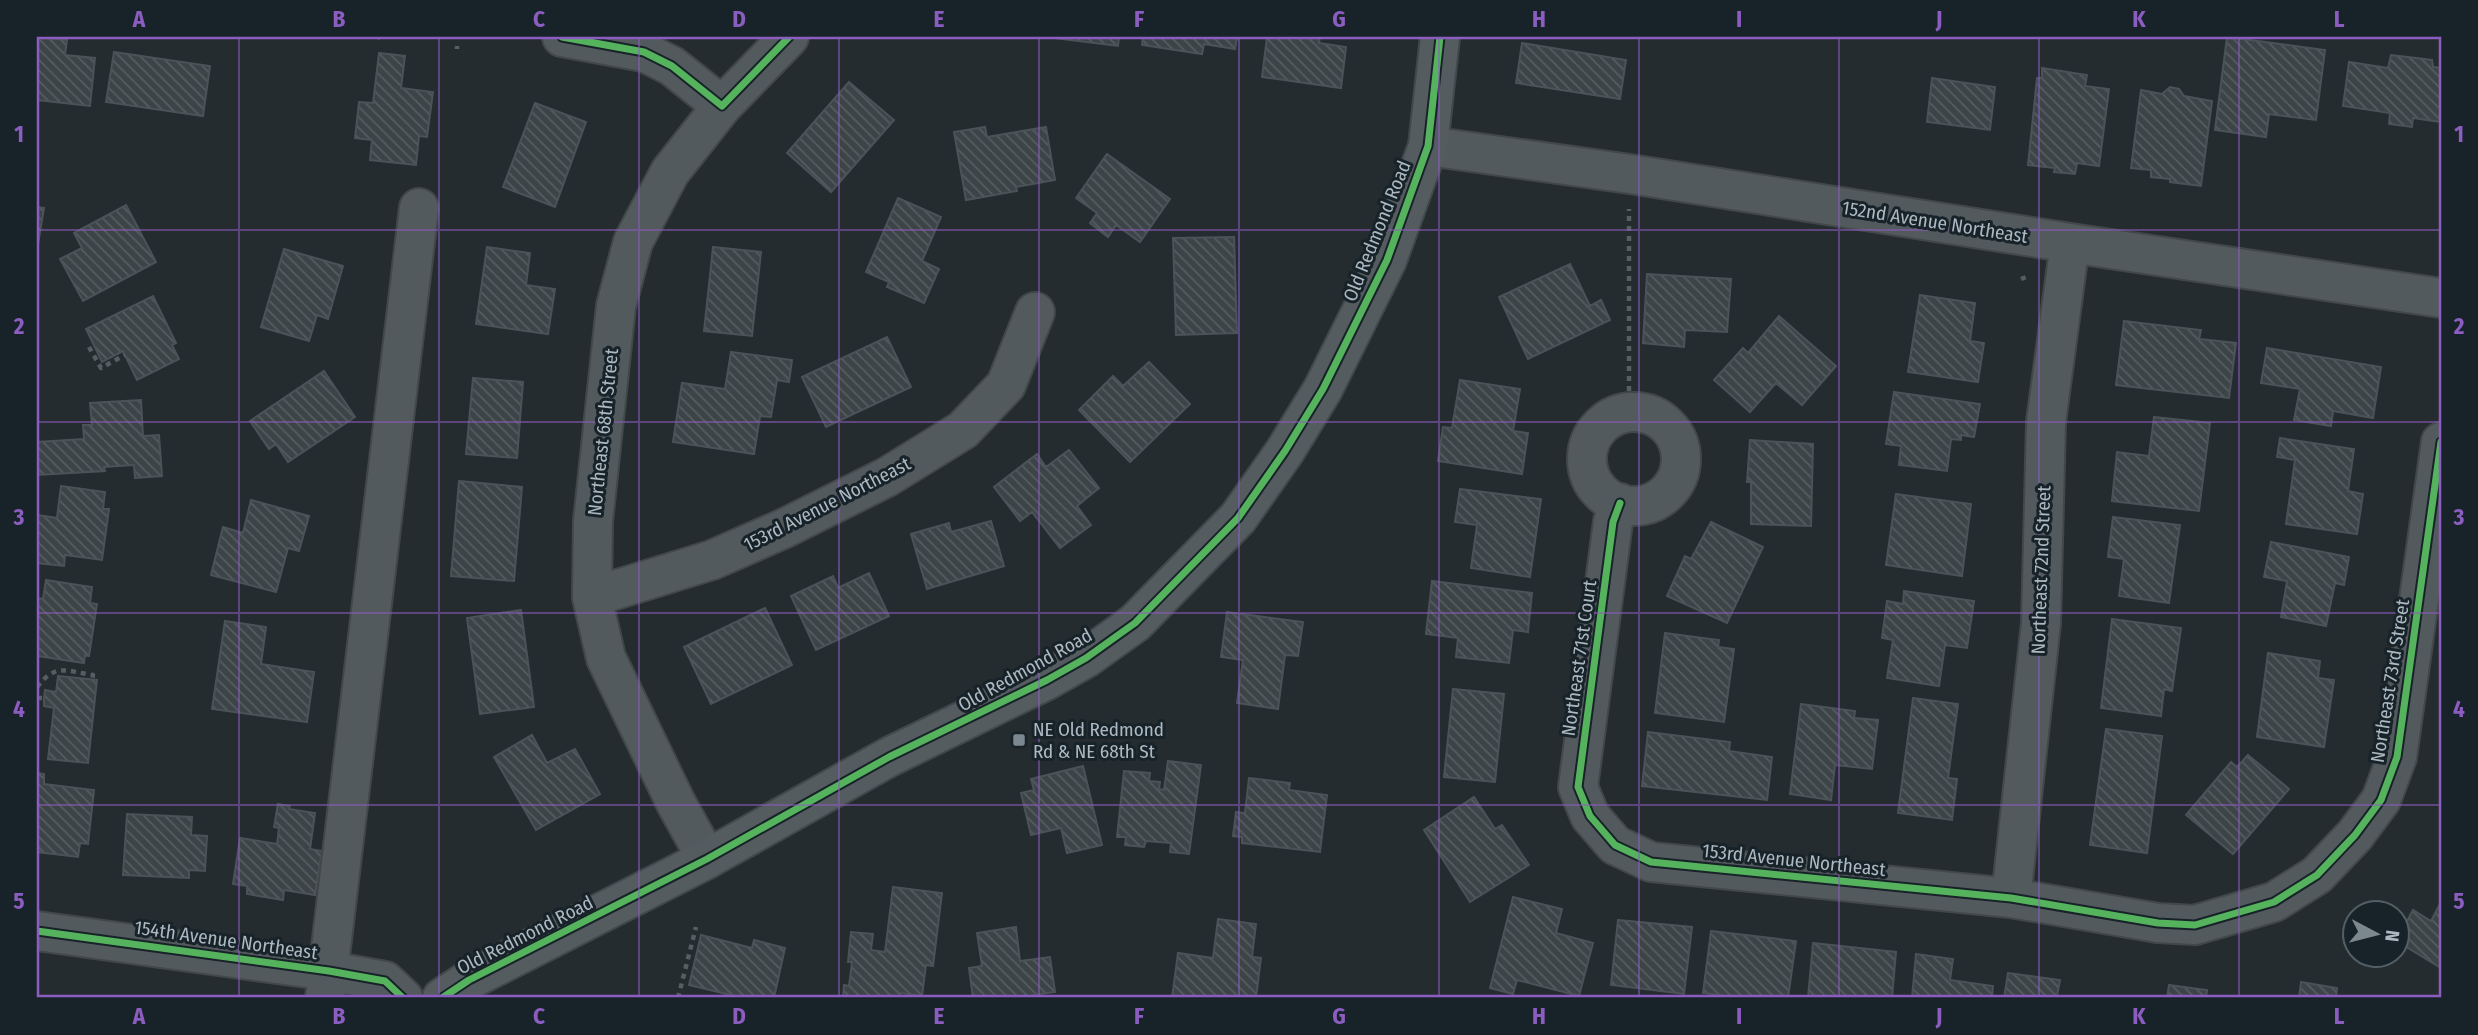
<svg xmlns="http://www.w3.org/2000/svg" width="2478" height="1035" font-family="'Fira Sans Condensed',sans-serif">
	<style>
		.building { fill: url(#building-back-hatch); stroke: #4b5358; stroke-width: 2 }
		.lines { fill: none; stroke-linecap: round; stroke-linejoin: round }
		.minor-casing { stroke: #42474a; stroke-width: 42 }
		.major-casing { stroke: #41484c; stroke-width: 42 }
		.path { stroke: #565e62; stroke-width: 4.5; stroke-dasharray: 5 5; stroke-linecap: butt }
		.minor { stroke: #535a5e; stroke-width: 38 }
		.major { stroke: #555c60; stroke-width: 38 }
		.cycleway-casing { stroke: #182329; stroke-width: 11 }
		.cycleway { stroke: #56b35d; stroke-width: 7 }
		.grid { fill: none; stroke: #8c5dc0; stroke-width: 2; stroke-opacity: 0.55 }
		.poi-dot { fill: #7c888f; stroke: #182329; stroke-width: 2.5 }
		.labels { text-anchor: middle; dominant-baseline: central; stroke-width: 6; stroke-linejoin: round; paint-order: stroke }
		.street-label { font-size: 19px; fill: #acb9c2; stroke: #182329 }
		.poi-label { font-size: 19px; fill: #acb9c2; stroke: #182329; text-anchor: start }
		.neatline { fill: none; stroke: #8c5dc0; stroke-width: 2.5 }
		.grid-label { font-size: 23px; text-anchor: middle; font-weight: bold; fill: #8c5dc0 }
	</style>
	<defs>
		<pattern id="building-back-hatch" width="6" height="6" patternUnits="userSpaceOnUse" patternTransform="scale(1.75)"><rect width="6" height="6" fill="#3d4447"/><path d="M-1 5l2 2M0 0l6 6M5-1l2 2" fill="none" stroke="#565d60"/></pattern>
	</defs>
	<rect width="100%" height="100%" fill="#242c2f"/>
	<path class="building" d="M37,37L67,40L65,55L95,58L90,106L37,100Z
		M1046,37H1119L1118,46Z
		M1143,37H1237L1235,49L1204,44L1202,54L1142,45Z
		M1267,37H1320L1319,43L1346,47L1341,88L1262,77Z
		M2227,37L2325,50L2316,120L2269,114L2266,137L2215,130Z
		M1522,43L1626,60L1620,99L1516,83Z
		M114,52L210,66L203,116L106,102Z
		M379,53L405,56L401,88L433,92L427,137L419,136L416,165L370,160L372,140L355,138L359,102L373,103Z
		M2391,55L2432,60L2433,67L2441,68V122L2413,118L2412,127L2389,124L2390,113L2343,106L2349,62L2388,68Z
		M2042,68L2087,75L2085,86L2109,89L2099,166L2077,163L2075,174L2054,172L2055,168L2028,165L2037,78H2042Z
		M1932,78L1995,87L1990,130L1927,122Z
		M849,82L894,120L831,192L787,153Z
		M2170,87L2179,89L2184,96L2212,101L2201,186L2170,182V179L2151,177V170L2131,168L2141,90L2162,94Z
		M535,103L586,122L555,207L503,187Z
		M985,127L987,137L1046,127L1055,180L1016,187L1017,191L966,200L954,132Z
		M1107,154L1170,199L1140,242L1116,225L1108,237L1090,223L1097,213L1076,198Z
		M898,198L941,217L922,261L939,269L924,303L887,287L889,282L866,272Z
		M126,205L156,262L83,301L60,259L82,248L74,233Z
		M37,207L44,208L37,250Z
		M1234,237L1237,333L1176,335L1173,238Z
		M487,247L530,253L526,285L555,289L548,334L476,324Z
		M713,247L761,252L752,336L704,331Z
		M284,249L343,266L328,319L317,315L309,341L261,327Z
		M1570,264L1590,306L1601,300L1610,320L1528,359L1499,297Z
		M1647,274L1731,279L1727,332L1685,330L1684,347L1643,343Z
		M1920,295L1975,303L1970,341L1984,343L1978,382L1908,372Z
		M153,296L176,343L172,345L179,359L137,380L123,351L102,362L86,329Z
		M1779,316L1836,366L1802,405L1776,383L1750,412L1714,380L1743,348L1748,353Z
		M2124,321L2201,330L2199,339L2236,343L2229,398L2116,385Z
		M887,337L911,387L826,427L802,377Z
		M2267,348L2381,367L2373,418L2333,411L2331,426L2294,420L2300,389L2261,383Z
		M731,352L792,360L789,382L777,380L771,417L760,416L754,454L673,442L682,383L725,389Z
		M1149,362L1190,404L1130,462L1079,410L1113,376L1123,386Z
		M324,371L355,417L288,462L276,444L269,449L250,421Z
		M473,378L523,382L517,458L466,454Z
		M1460,380L1520,389L1513,431L1528,433L1522,474L1438,461L1443,427L1452,428Z
		M1894,392L1980,404L1974,437L1961,435V440L1951,439L1947,471L1899,465L1901,446L1886,444Z
		M141,400L143,436L159,435L162,476L135,478L134,465L104,467L105,471L37,475V442L84,439L83,425H92L90,403Z
		M2154,417L2210,423L2199,511L2112,501L2117,452L2149,456Z
		M2280,438L2354,449L2348,491L2363,494L2357,534L2286,524L2295,460L2277,457Z
		M1750,440L1813,444L1811,526L1751,524V482H1747Z
		M1069,450L1099,488L1077,506L1091,525L1060,548L1032,512L1020,521L994,487L1037,454L1046,467Z
		M459,481L522,487L514,581L451,576Z
		M61,486L105,492L103,509H109L102,560L65,555L64,566L37,563V515L57,518Z
		M1460,489L1541,499L1530,577L1471,568L1477,525L1455,522Z
		M1896,494L1971,504L1962,576L1886,565Z
		M251,500L309,516L299,551L288,548L276,592L211,575L223,527L243,533Z
		M2113,517L2180,525L2169,603L2119,596L2124,559L2108,557Z
		M991,521L1004,566L927,589L911,534L949,523L951,532Z
		M1711,522L1763,547L1727,623L1667,596L1685,556L1691,559Z
		M2271,542L2349,557L2344,585L2335,583L2326,626L2281,617L2287,581L2264,577Z
		M869,573L889,616L816,650L791,596L833,576L838,588Z
		M46,580L92,587L90,603L97,604L89,656L85,655L84,663L37,656V598L43,599Z
		M1432,581L1532,593L1528,632L1513,630L1509,663L1456,657L1458,638L1426,634Z
		M1904,591L1974,601L1967,648L1945,645L1939,686L1887,678L1893,640L1882,638L1887,601L1903,604Z
		M765,608L792,665L711,704L684,647Z
		M521,610L534,707L480,714L467,618Z
		M1227,612L1303,622L1298,656L1285,655L1278,709L1237,703L1243,660L1221,657Z
		M2112,619L2181,628L2172,691L2164,689L2161,716L2101,708Z
		M225,621L266,627L261,664L314,672L307,722L212,709Z
		M1665,633L1719,640L1718,647L1734,649L1724,722L1655,713Z
		M2268,653L2320,661L2318,678L2334,680L2324,747L2257,737Z
		M58,676L97,680L88,763L48,759L54,708L44,706V698L45,690L56,692Z
		M1453,689L1504,694L1495,782L1444,777Z
		M1913,698L1958,704L1948,778L1957,779L1952,820L1898,813Z
		M1801,704L1855,711L1854,718L1878,720L1872,769L1835,765L1831,800L1790,794Z
		M2106,729L2162,736L2147,853L2090,845Z
		M1648,732L1730,742L1729,751L1772,757L1767,800L1642,786Z
		M532,735L547,763L575,749L600,794L536,830L494,757Z
		M2248,755L2289,789L2233,854L2186,815L2231,762L2237,767Z
		M1168,761L1201,765L1189,854L1170,852L1171,843L1146,841L1144,847L1125,845L1126,837H1117L1124,771L1150,773L1149,781L1160,782L1159,789L1164,790Z
		M1083,766L1102,845L1067,853L1061,828L1031,835L1021,793L1034,790L1031,779Z
		M37,773L44,774V784L94,790L88,844L80,843L78,857L37,852Z
		M1249,778L1290,783L1289,790L1327,795L1320,852L1242,843V837L1233,836L1236,812L1245,813Z
		M1474,797L1495,829L1502,825L1529,865L1470,902L1424,830Z
		M278,804L290,806L289,809L315,813L310,849L322,851L315,895L284,890L283,900L247,894V886L233,884L240,838L277,844L279,828L274,827Z
		M127,814L192,817L191,835L207,836L205,871L189,870V878L123,875Z
		M893,887L942,893L933,966L926,965L922,996L901,993L900,998H843L844,985L849,986L852,962H848L851,932L873,934L871,950L885,952Z
		M1513,897L1562,909L1556,933L1593,943L1579,996L1517,980L1513,994L1490,988Z
		M2441,902V968L2398,942V938L2413,910L2431,921Z
		M1218,919L1256,924L1252,957L1261,958L1256,998H1172L1178,953L1213,958Z
		M1618,920L1692,927L1684,994L1611,985Z
		M1016,927L1020,961L1050,957L1055,992L1033,995V998H973L969,968L982,966L977,933Z
		M1711,931L1796,941L1788,998H1741L1703,993Z
		M701,935L752,948L754,940L785,948L774,998H743L689,985Z
		M1813,943L1896,952L1892,998H1808Z
		M1916,954L1953,959L1950,980L1993,986L1992,998H1912Z
		M2008,973L2060,980L2057,996L2070,998H2004Z
		M2301,982L2337,988L2336,998H2299Z
		M2169,985L2207,990L2206,998H2167Z"/>
	<g class="lines">
		<defs>
			<path id="minor" d="M562,37L644,52L672,66L722,106
				M1428,146L1630,174L2070,243L2441,298
				M1587 459a47 47 0 1 1 94 0a47 47 0 1 1-94 0Z
				M1620,503L1613,522L1578,787L1590,816L1615,845L1651,862L2011,898L2158,923L2195,925L2274,902L2317,875L2355,835L2381,800L2397,757L2441,442
				M592,597L712,560L785,528L887,477L963,430L1006,385L1035,312
				M707,859L676,803L606,658L592,597L593,521L616,306L633,242L670,172L722,106L789,37
				M2011,898L2041,623L2046,422L2070,243
				M37,931L329,971L385,981L403,998
				M325,998L419,208"/>
			<path id="major" d="M442,998L469,980L707,859L889,757L1047,680L1086,658L1135,623L1238,518L1285,451L1323,389L1387,260L1428,146L1440,37"/>
		</defs>
		<use href="#minor" class="minor-casing"/>
		<use href="#major" class="major-casing"/>
		<path class="path" d="M377,39L378,37
			M457,46V49
			M2021,279L2029,276
			M89,347L101,368L125,355
			M1629,411V209
			M37,687C56,663 65,671 93,675L92,680
			M37,698H44
			M678,998L696,927"/>
		<use href="#minor" class="minor"/>
		<use href="#major" class="major"/>
		<defs>
			<path id="cycleway" d="M562,37L644,52L672,66L722,106L789,37
				M1620,503L1613,522L1578,787L1590,816L1615,845L1651,862L2011,898L2158,923L2195,925L2274,902L2317,875L2355,835L2381,800L2397,757L2441,442
				M37,931L329,971L385,981L403,998
				M442,998L469,980L707,859L889,757L1047,680L1086,658L1135,623L1238,518L1285,451L1323,389L1387,260L1428,146L1440,37"/>
		</defs>
		<use href="#cycleway" class="cycleway-casing"/>
		<use href="#cycleway" class="cycleway"/>
	</g>
	<path class="grid" d="M239,37V998M439,37V998M639,37V998M839,37V998M1039,37V998M1239,37V998M1439,37V998M1639,37V998M1839,37V998M2039,37V998M2239,37V998M37,230H2441M37,422H2441M37,613H2441M37,805H2441"/>
	<rect class="poi-dot" x="1012" y="733" width="14" height="14" rx="3.5"/>
	<g class="labels">
		<g class="street-label">
			<text transform="translate(1935 222) rotate(9)">152nd Avenue Northeast</text>
			<text transform="translate(1377 231) rotate(-68)">Old Redmond Road</text>
			<text transform="translate(603 432) rotate(-84)">Northeast 68th Street</text>
			<text transform="translate(827 504) rotate(-27)">153rd Avenue Northeast</text>
			<text transform="translate(2041 570) rotate(-88)">Northeast 72nd Street</text>
			<text transform="translate(1579 658) rotate(-82)">Northeast 71st Court</text>
			<text transform="translate(1025 670) rotate(-29)">Old Redmond Road</text>
			<text transform="translate(2390 681) rotate(-81)">Northeast 73rd Street</text>
			<text transform="translate(1794 860) rotate(6)">153rd Avenue Northeast</text>
			<text transform="translate(525 935) rotate(-27)">Old Redmond Road</text>
			<text transform="translate(226 940) rotate(8)">154th Avenue Northeast</text>
		</g>
		<g class="poi-label">
			<text x="1033" y="729">NE Old Redmond<tspan x="1033" dy="22">Rd &amp; NE 68th St</tspan></text>
		</g>
	</g>
	<rect width="2478" height="1035" fill="none" stroke="#182329" stroke-width="77"/>
	<g transform="translate(2376 934) rotate(97)"><circle r="33" fill="#182329" stroke="#535f66" stroke-width="2"/>
	<path d="M0-5L12 26L0 18L-12 26Z" fill="#7c888f"/>
	<text y="-10" font-size="19" font-weight="bold" text-anchor="middle" fill="#acb9c2">N</text>
	</g>
	<rect x="38" y="38" width="2402" height="958" class="neatline"/>
	<g class="grid-label">
		<text x="139" y="27">A</text>
		<text x="339" y="27">B</text>
		<text x="539" y="27">C</text>
		<text x="739" y="27">D</text>
		<text x="939" y="27">E</text>
		<text x="1139" y="27">F</text>
		<text x="1339" y="27">G</text>
		<text x="1539" y="27">H</text>
		<text x="1739" y="27">I</text>
		<text x="1939" y="27">J</text>
		<text x="2139" y="27">K</text>
		<text x="2339" y="27">L</text>
		<text x="19" y="142">1</text>
		<text x="2459" y="142">1</text>
		<text x="19" y="334">2</text>
		<text x="2459" y="334">2</text>
		<text x="19" y="525">3</text>
		<text x="2459" y="525">3</text>
		<text x="19" y="717">4</text>
		<text x="2459" y="717">4</text>
		<text x="19" y="909">5</text>
		<text x="2459" y="909">5</text>
		<text x="139" y="1024">A</text>
		<text x="339" y="1024">B</text>
		<text x="539" y="1024">C</text>
		<text x="739" y="1024">D</text>
		<text x="939" y="1024">E</text>
		<text x="1139" y="1024">F</text>
		<text x="1339" y="1024">G</text>
		<text x="1539" y="1024">H</text>
		<text x="1739" y="1024">I</text>
		<text x="1939" y="1024">J</text>
		<text x="2139" y="1024">K</text>
		<text x="2339" y="1024">L</text>
	</g>
</svg>
